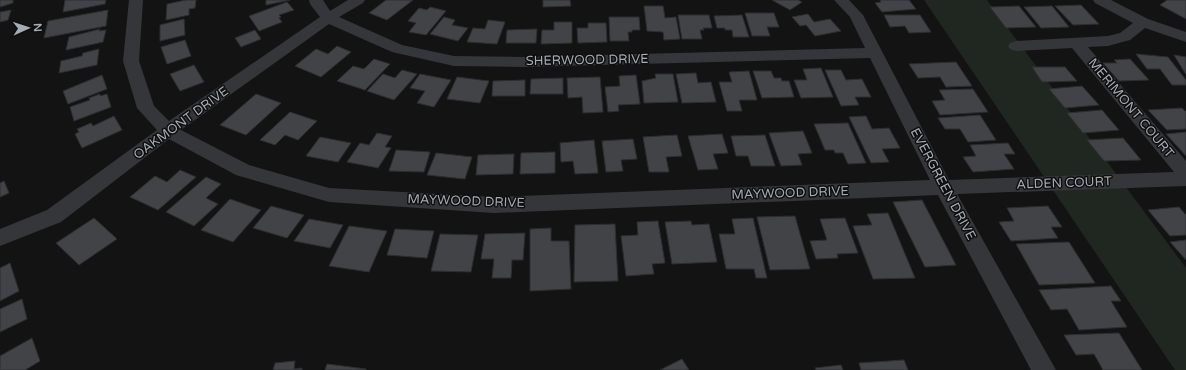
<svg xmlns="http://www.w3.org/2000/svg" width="1186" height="370" font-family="'Varela Round',sans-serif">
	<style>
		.green { fill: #202720 }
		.building { fill: #424347; stroke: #2d2e30 }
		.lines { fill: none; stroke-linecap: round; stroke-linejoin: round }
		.street { fill: #343639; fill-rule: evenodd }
		.labels { text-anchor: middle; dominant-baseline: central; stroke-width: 3; stroke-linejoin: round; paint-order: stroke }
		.street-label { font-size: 13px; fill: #a6acb3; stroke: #0e0e0f }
	</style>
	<rect width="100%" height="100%" fill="#131314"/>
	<path class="green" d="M924,0H987L1186,268V370H1175Z"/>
	<path class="building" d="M0,0H13V3L0,7Z
		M65,0H106L105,4L63,12Z
		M186,0H196L195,8L189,9V15L166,20L167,4Z
		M266,0H290L266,5Z
		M386,0H413L387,20L369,13Z
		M543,0H570L571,6L543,7Z
		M772,0H798L802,2L790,10Z
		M880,0H909L916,9L882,12L875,3L881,2Z
		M1167,0H1186V19L1160,5Z
		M287,2L294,10L279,15L281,17L279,18L282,22L259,31L249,16Z
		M1081,5L1099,24L1073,25L1055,6Z
		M644,6H663L665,18L676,17L680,39L664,40L663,32L647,31Z
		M1019,6L1036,27L1006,28L990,7Z
		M1052,6L1069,27L1041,28L1024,7Z
		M430,7L446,11L426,35L409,32L416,23L408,21L419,8L427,10Z
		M11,10L8,20L0,22V12Z
		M108,10L106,26L44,38L48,21Z
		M745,13H774L779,27H767L770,36H752Z
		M808,14L814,22L830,19L841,31L815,36L806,25L800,26L792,17Z
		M678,15H709L712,28H703L704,30H700L702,39H682Z
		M742,15L749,37H733L732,30H725V28H717L714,16Z
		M884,15H920L931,32L909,33L905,26L890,27Z
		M444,17L455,20L452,25L468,28L458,41L430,34Z
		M609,17H639L640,30H632V32H628L629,41H610Z
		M184,19L185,35L160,41V25Z
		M488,20L505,22L497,44L467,42L473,28L485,29Z
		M554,22H572V43L541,44L542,30H554Z
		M588,23H606L607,42L578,43L577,28H588Z
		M100,29L99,31L106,30L103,42L66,50L69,37Z
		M537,29L536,43H506L507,30Z
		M255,30L261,39L241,47L235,38Z
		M185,40L191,56L167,64L161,47Z
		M337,46L351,52L321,77L295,66L316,49L328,54Z
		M99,49L97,65L59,73L61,61L82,56L83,53Z
		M1136,54L1168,57L1186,80V85H1172L1160,69H1147Z
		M1174,55L1186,57V74L1185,73Z
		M374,59L390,64L365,90L337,81L353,66L364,69Z
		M1130,59L1149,80L1119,81L1103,63H1117L1114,60Z
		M956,62L972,86L946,87L940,77L918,78L909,64Z
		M194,65L204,82L180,91L170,74Z
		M1032,67H1065L1077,81L1042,82Z
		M821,68L833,97L801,98L794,80H807L803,69Z
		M402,70L417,74L394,100L367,91L383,74L395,78Z
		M825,70H841L846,80L862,79L871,97H855L859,105L841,106Z
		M749,71L757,100H739L742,111H727L719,82H732L729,72Z
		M753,71H771L774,78H781L782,81H789L794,97L762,98Z
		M696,73L698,83L711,82L716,102L682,103L676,74Z
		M420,74L451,80L434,107L417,103L425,91L410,88Z
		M655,74H673L678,102L644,103L642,81L656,78Z
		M102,75L107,89L68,104L63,91Z
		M636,75L640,104L618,105L619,111L608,112L605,87L620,86L619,76Z
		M457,77L489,81L480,103L447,99Z
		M600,77L603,112L583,113L582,97L568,98L567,78Z
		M563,78V94H530L531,79Z
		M525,80V96H492L493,81Z
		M1082,86L1099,105L1065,108L1049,89Z
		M973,89L988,112L940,115L932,101L945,100L939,90Z
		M100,94V96L107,94L111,107L74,121L70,107L90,100L89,98Z
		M256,94L281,103L246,135L220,125Z
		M1182,108L1186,112V129L1167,130L1148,110Z
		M1102,110L1119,130L1083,133L1067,113Z
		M290,112L317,121L298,140L285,135L275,145L260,140Z
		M980,115L996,140L968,142L960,129H945L938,118Z
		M114,116L122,130L82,148L75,134L79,132L77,129L91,123L93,126Z
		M866,116L872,129L889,128L900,148L882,149L889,162L871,163L849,117Z
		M848,123L866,163L848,164L843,153H835L834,150H825L814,124Z
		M803,131L812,153L798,154L802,165L781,166L769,133Z
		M1186,132V156L1166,134Z
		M377,133L392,136L385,147L391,148L378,168L347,162L360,143L369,145Z
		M722,134L728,153L713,154L718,169L698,170L688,136Z
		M677,135L682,156L666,157L669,172H649L643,137Z
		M765,135L775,166H751L748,156H736L731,136Z
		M320,137L351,143L338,162L306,156Z
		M1123,138L1141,160L1104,161L1087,140Z
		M633,139L637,159L621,160L623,171L606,172L602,141Z
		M594,140L598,173L575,174L573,161L561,162L560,143Z
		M1008,143L1015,154H1004L1014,169L973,172L963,157L976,156L970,145Z
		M396,150L430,152L424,172L389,171Z
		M555,152V173L520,174L521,153Z
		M436,153L472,157L465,179L427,175Z
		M514,154L513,174L476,175L478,155Z
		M180,170L196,177L158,210L130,197L155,176L167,182Z
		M206,177L221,184L206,198L218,204L194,226L166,212Z
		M4,181L9,193L0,197V183Z
		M230,199L261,210L233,242L201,230Z
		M922,200L956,265L925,267L893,202Z
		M271,206L304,215L287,238L253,228Z
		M1048,206L1062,227H1051L1058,238L1011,241L999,222L1014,221L1007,208Z
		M1179,207L1186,215V235L1170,236L1148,210Z
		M888,213L915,278L873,279L853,226L872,225L867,214Z
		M795,216L810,269L770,270L757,217Z
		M94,218L117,239L79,265L56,243Z
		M753,218L767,278H756L754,269H726L719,234H735L732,219Z
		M845,218L858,253L837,254L838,258L816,259L810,241L827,240L820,219Z
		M309,219L343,225L330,248L294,241Z
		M658,221L665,263L652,264L654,274L626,276L621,236L638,235L637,222Z
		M691,221L692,225L709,224L717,262L672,264L665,222Z
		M615,224L618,281L574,282L575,225Z
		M349,226L387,231L369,272L329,266Z
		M551,228V241H569L571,289L530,291V229Z
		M395,229L434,231L427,258L387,255Z
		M525,233L523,260H512L511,278H492L494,259H481L485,234Z
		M440,234L478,235L471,272L431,271Z
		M1186,240V260L1170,242Z
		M1069,242L1095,283L1039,285L1016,244Z
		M10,263L19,291L0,301V268Z
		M1111,286L1121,301H1111L1127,327L1079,330L1067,309L1051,310L1039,290Z
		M22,299L27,319L0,332V309Z
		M1119,333L1142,370H1103L1094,354L1076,355L1064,335Z
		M32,338L40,361L25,370H0V356Z
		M682,359L689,370H660Z
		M904,360L908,370H861L859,363Z
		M295,361L294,369L302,368V370H273L275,363Z
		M327,364L366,369V370H325Z
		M841,365L843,370H816L815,368Z"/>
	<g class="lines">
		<path class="street" d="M129,0H143L139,61L154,106L169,121L320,17L310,4L309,0H323L330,11L348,0H365L363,3L339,17L402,45L454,56L523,57L865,48L850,17L834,0H849L863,15L949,180L1174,172L1072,48L1016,51L1010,49L1008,46L1010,43L1016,41L1108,36L1120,33L1133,23L1095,3L1093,0H1111L1148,19L1186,32V42L1145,28L1130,40L1108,46L1088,47L1186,161V186L957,194L1056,370H1031L938,195L494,213L329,202L236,175L169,139L61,222L0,246V229L47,210L157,130L137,108L123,61ZM329,24L392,52L454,66L523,67L870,58L930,180L494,197L329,188L249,165L181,130Z"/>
	</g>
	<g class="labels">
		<g class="street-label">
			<text transform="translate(587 60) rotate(-1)">SHERWOOD DRIVE</text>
			<text transform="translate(1131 108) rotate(50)">MERIMONT COURT</text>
			<text transform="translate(181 123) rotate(-36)">OAKMONT DRIVE</text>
			<text transform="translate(1064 183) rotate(-2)">ALDEN COURT</text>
			<text transform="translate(943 184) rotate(62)">EVERGREEN DRIVE</text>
			<text transform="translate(790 193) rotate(-2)">MAYWOOD DRIVE</text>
			<text transform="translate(466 201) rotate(2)">MAYWOOD DRIVE</text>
		</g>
	</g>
	<g transform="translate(28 28) rotate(87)" stroke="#0e0e0f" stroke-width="3" paint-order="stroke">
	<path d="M0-3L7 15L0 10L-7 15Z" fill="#a6acb3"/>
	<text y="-6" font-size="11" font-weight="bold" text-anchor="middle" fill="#a6acb3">N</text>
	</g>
</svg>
